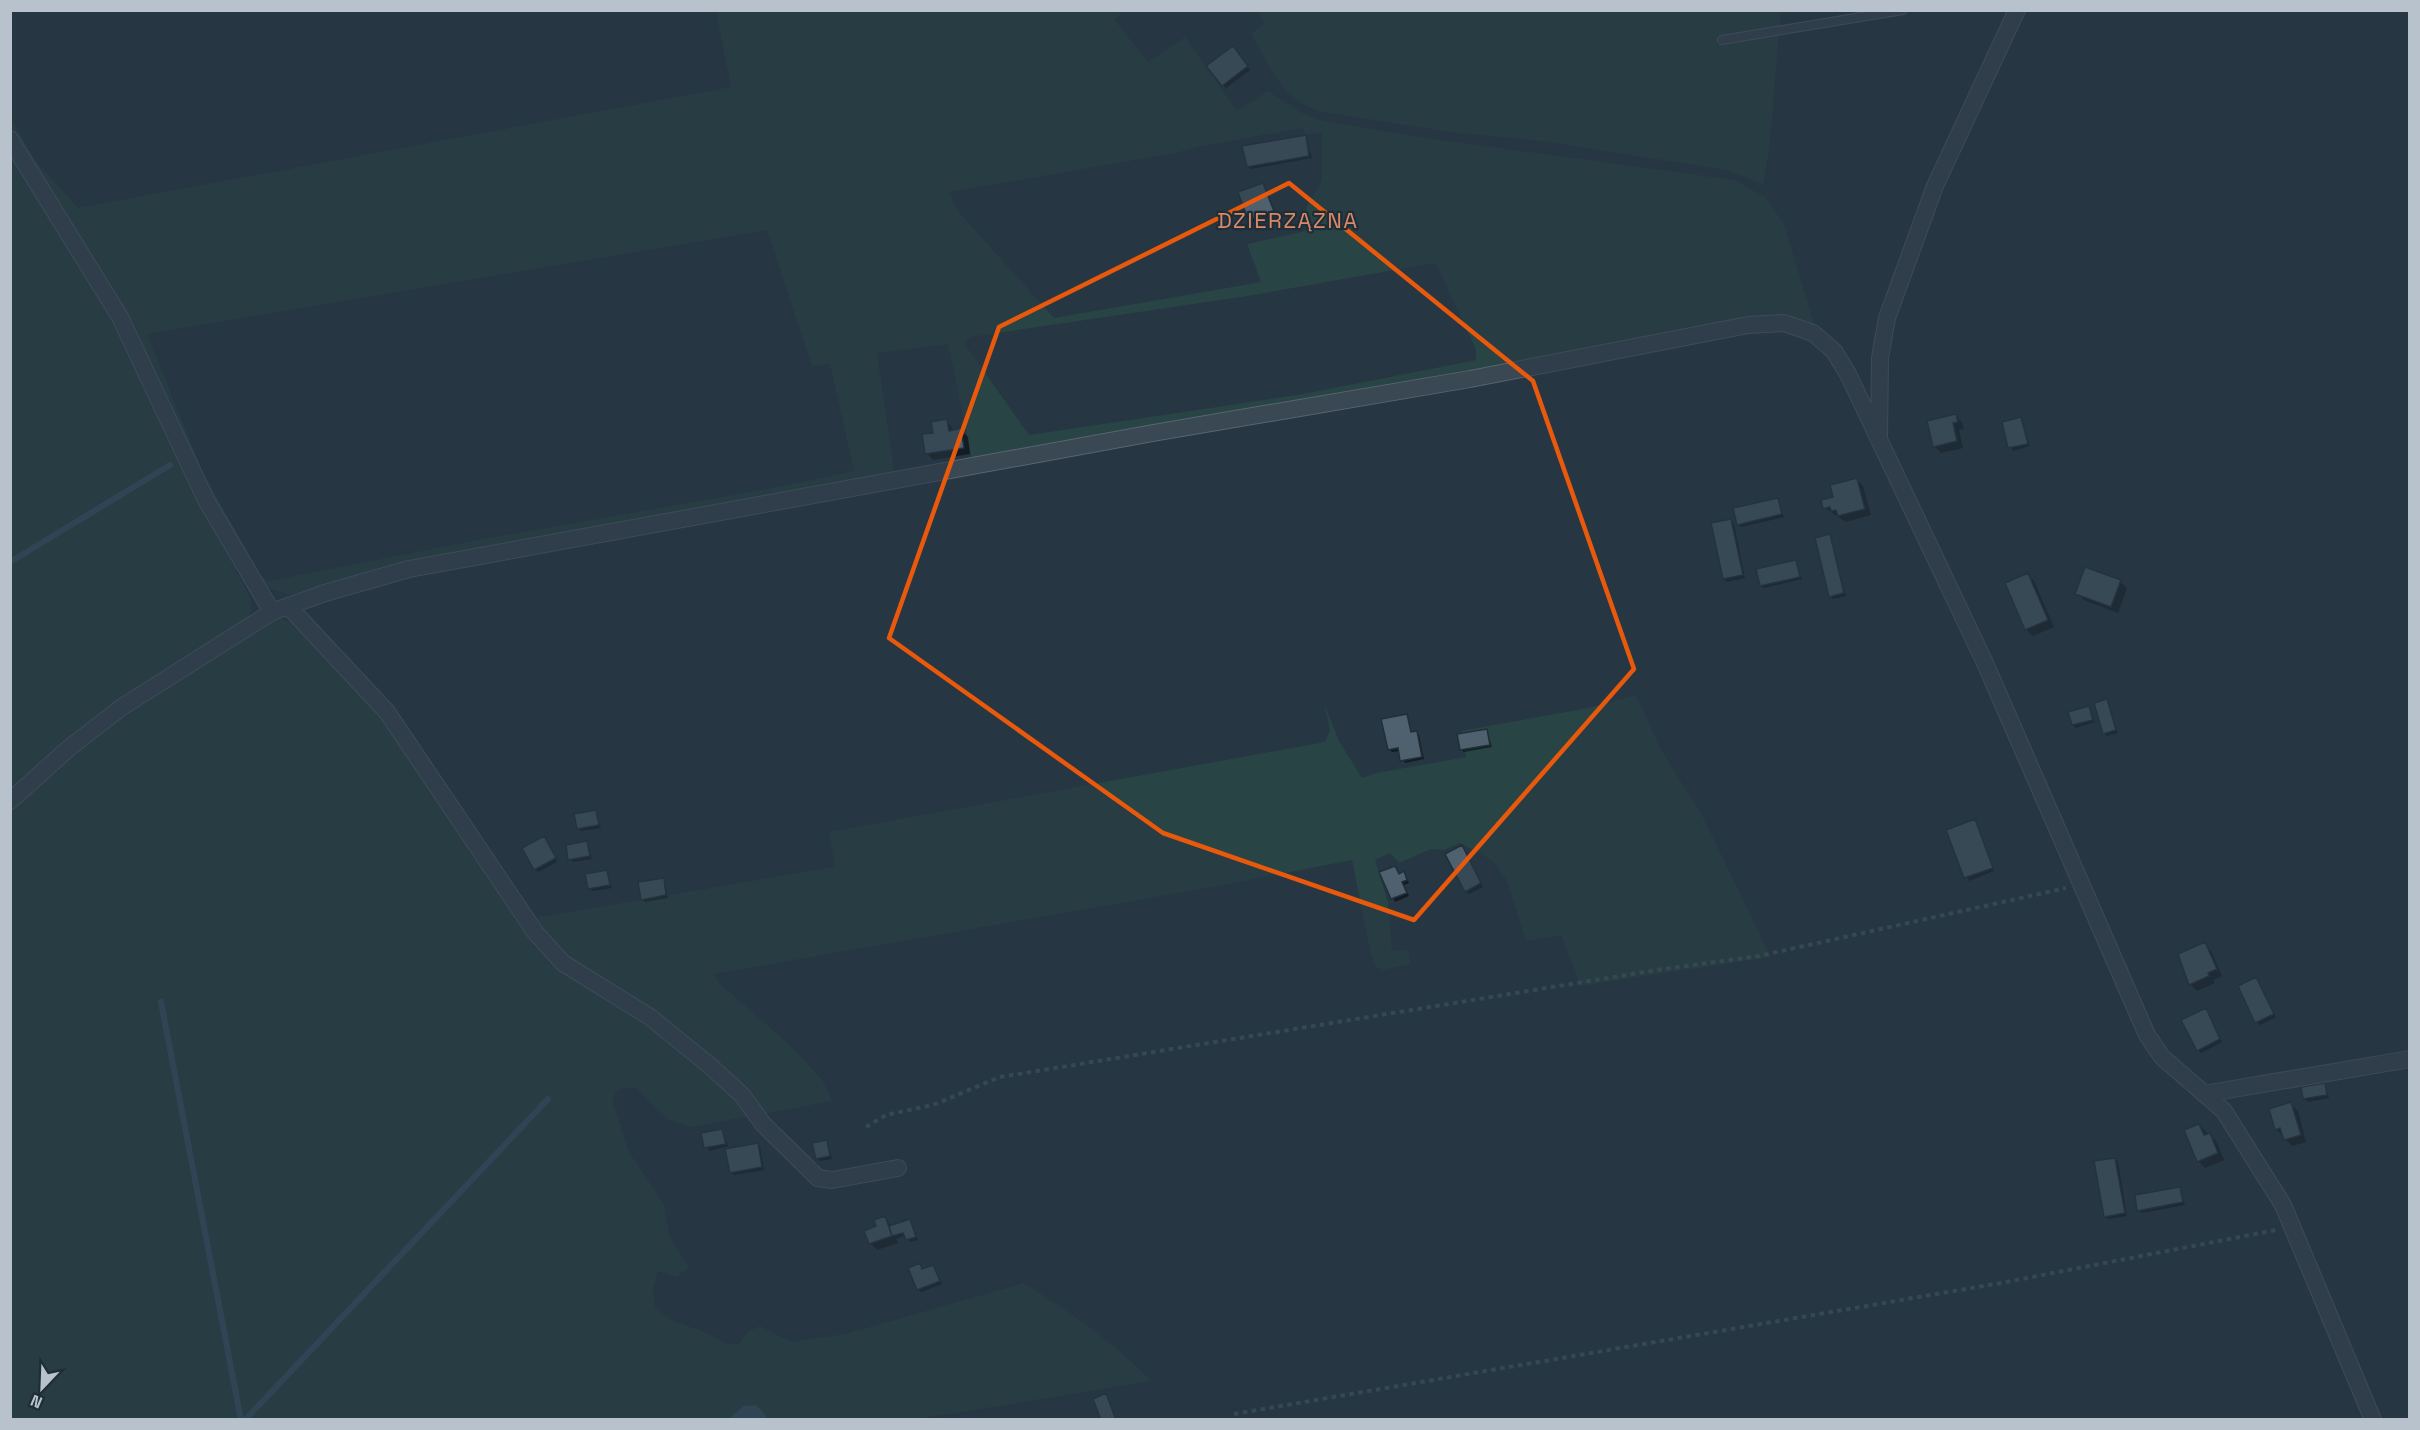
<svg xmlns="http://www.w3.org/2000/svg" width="2420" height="1430" font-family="'Space Grotesk',sans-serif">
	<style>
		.green { fill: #284444; fill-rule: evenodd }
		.water { fill: #3b566c }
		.shadow { fill: #0007 }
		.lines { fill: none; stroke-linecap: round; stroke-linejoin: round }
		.stream { stroke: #3b566c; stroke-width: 6 }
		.building { fill: #4f606e; stroke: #212f3a; stroke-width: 1.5 }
		.service-casing { stroke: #596570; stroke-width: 10 }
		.minor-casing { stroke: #596570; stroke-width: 18 }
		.path { stroke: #466060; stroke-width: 4; stroke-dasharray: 4.5 4.5; stroke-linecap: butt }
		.service { stroke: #3a4853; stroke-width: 8 }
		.minor { stroke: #3a4853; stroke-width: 16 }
		.marked { fill: none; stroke: #e8590c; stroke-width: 4.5; stroke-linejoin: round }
		.labels { text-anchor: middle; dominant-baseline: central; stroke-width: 4.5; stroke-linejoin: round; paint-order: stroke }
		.quarter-label { font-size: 22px; letter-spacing: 1.5px; fill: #d98a66; stroke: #1f2d38 }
	</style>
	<rect width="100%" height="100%" fill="#263643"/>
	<path class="green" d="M1256,10L1781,11L1769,152L1763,184L1726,170L1535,140L1449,132L1318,111C1280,97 1271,68 1251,34L1265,23Z
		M716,11H1124L1114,19L1148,62L1185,37L1237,111L1268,91L1302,113L1323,121L1426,138L1734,180L1765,197L1784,224L1816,330L1795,321L1626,343L972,460L948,344L877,353L894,470L886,475L290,595L265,587L250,566L11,128L10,116L35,160L78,208L731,87ZM1303,128L1305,135L1322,132V180L1306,208L1310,230L1247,244L1261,282L1054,318L958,211L949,192L1176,153L1202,146ZM767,230L812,366L830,364L854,471L773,488L478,540L269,581L261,576L203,472L147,334ZM1429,264H1436L1476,349V360L1303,394L1029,435L964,343L970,337L1248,296Z
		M10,150L112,315L202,506L251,599V612L247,620L10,794Z
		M280,618L295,624L381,711L521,920L835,867L829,832L1325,742L1330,730L1324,703L1339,741L1362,778L1376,773L1466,757L1461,731L1588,708L1636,695L1660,748L1703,817L1771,957L1581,986L1561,935L1526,941L1507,881L1493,861L1460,843L1444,850L1431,849L1399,863L1390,853L1375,860L1388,902L1392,951L1409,950L1410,964L1383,970L1375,966L1371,955L1352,860L1218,886L714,974L720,984L791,1046L823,1081L832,1101L691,1127L669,1120L635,1087L618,1089L612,1100L629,1152L664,1204L669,1235L689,1267L677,1277L658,1271L653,1289L655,1307L671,1320L707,1333L726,1344H738L749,1331L760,1326L791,1342L845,1334L1024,1283C1070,1312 1114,1342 1151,1381L913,1420L11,1419L10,811C84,735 175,681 263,625Z"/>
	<path class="water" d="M756,1405L766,1416V1419H729L743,1406Z"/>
	<path class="shadow" d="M1236,50L1250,70L1226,88L1223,85Z
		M1305,136L1312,158L1251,169L1248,166Z
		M1263,184L1275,214L1253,222L1250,219Z
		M1956,416L1962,423L1964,429L1959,430L1963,448L1941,453L1934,446Z
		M2021,419L2030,446L2013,451L2004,423Z
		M947,421L954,431L961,430L968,437L970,454L933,460L927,453Z
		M1857,480L1863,486L1871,515L1846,522L1825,508Z
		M1778,499L1784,517L1741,527L1738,524Z
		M1731,521L1734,524L1745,578L1727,582L1724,579Z
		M1829,536L1846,596L1833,599L1830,596Z
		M1795,561L1802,579L1764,588L1761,585Z
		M2027,575L2034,581L2054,627L2033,636L2026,629Z
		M2120,581L2127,588L2118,613L2084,600L2077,593Z
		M2106,701L2118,733L2107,736L2104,733Z
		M2089,707L2095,722L2076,728L2073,725Z
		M1406,716L1412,733L1419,735L1424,759L1405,763L1400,751L1392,752L1389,749Z
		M1487,730L1492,747L1464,752L1461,749Z
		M595,812L601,828L581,831L578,828Z
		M1974,821L1994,871L1969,881L1948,831Z
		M547,841L557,862L538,872L535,869Z
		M587,843L592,859L573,862L570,859Z
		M1464,850L1483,887L1469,894L1466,891Z
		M1395,867L1400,875L1403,873L1406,876L1409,883L1404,885L1409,896L1395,902L1381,873Z
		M606,872L612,888L592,891L589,888Z
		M663,880L668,898L645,902L642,899Z
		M2204,944L2211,951L2222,976L2213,980L2215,983L2197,991L2190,984Z
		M2256,979L2276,1017L2260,1025L2257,1022Z
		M2206,1010L2222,1042L2201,1053L2198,1050Z
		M2324,1085L2329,1098L2308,1102L2305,1099Z
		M2291,1104L2298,1111L2306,1142L2292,1146L2276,1129Z
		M2199,1125L2216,1141L2224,1160L2205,1168L2198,1161Z
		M722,1130L728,1146L709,1151L703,1135Z
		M826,1141L832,1159L820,1161L817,1158Z
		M757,1144L760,1147L764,1170L734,1175L731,1172Z
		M2115,1159L2118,1162L2127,1216L2108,1219L2105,1216Z
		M2179,1189L2185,1205L2142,1213L2139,1210Z
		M885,1218L892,1227L909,1221L918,1240L910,1242L906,1235L896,1239L898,1243L877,1250L871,1244L866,1231L878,1227Z
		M919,1264L923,1270L933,1266L942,1284L921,1292L918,1289Z"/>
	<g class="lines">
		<path class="stream" d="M10,562L170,465
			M161,1002L241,1420
			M245,1420L548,1099"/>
	</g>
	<path class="building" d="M1233,46L1248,66L1222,86L1206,66Z
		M1306,135L1309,156L1247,167L1242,146Z
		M1263,183L1274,211L1248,220L1238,192Z
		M1956,414L1958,422L1953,423L1957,441L1933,447L1927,421Z
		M2021,417L2028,444L2008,448L2002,422Z
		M947,419L949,431L961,428L964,448L925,454L922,434L933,433L931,422Z
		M1857,478L1865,509L1838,516L1836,510L1831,511L1830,507L1823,509L1821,500L1833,497L1830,485Z
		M1778,498L1782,514L1737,525L1733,508Z
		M1731,519L1743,575L1723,579L1711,523Z
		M1830,534L1844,593L1829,597L1815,538Z
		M1796,560L1800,577L1760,586L1756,569Z
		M2085,567L2121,580L2111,607L2075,594Z
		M2028,573L2048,620L2025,630L2005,583Z
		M2107,699L2116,730L2103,734L2094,703Z
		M2089,706L2093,720L2072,725L2068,712Z
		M1407,714L1411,732L1417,731L1422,757L1400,761L1398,748L1388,750L1381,719Z
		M1487,729L1490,745L1460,750L1457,734Z
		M596,810L599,825L577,829L574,814Z
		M1975,819L1993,868L1964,878L1946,830Z
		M544,836L556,858L534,870L522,848Z
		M587,841L590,856L568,860L566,845Z
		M1462,845L1481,883L1465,892L1445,854Z
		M1395,866L1399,874L1404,871L1407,880L1402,882L1407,893L1391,899L1379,872Z
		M607,870L610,885L588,889L585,874Z
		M664,878L666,895L641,900L638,882Z
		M2205,942L2217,969L2208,973L2209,976L2189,985L2178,954Z
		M2256,977L2274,1014L2255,1023L2238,986Z
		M2206,1008L2220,1039L2197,1051L2181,1020Z
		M2325,1083L2327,1095L2303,1099L2301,1087Z
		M2291,1102L2301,1135L2284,1140L2280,1128L2275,1130L2269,1109Z
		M2199,1124L2204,1135L2210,1133L2218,1153L2197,1162L2184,1130Z
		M722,1129L726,1144L704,1148L701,1133Z
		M827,1140L830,1156L816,1159L812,1143Z
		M758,1143L762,1167L730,1173L725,1149Z
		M2115,1158L2125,1213L2104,1217L2094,1161Z
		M2180,1187L2183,1202L2137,1211L2135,1195Z
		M885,1216L892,1236L869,1244L864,1231L876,1226L874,1220Z
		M910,1219L916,1237L906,1240L903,1233L892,1236L889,1226Z
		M920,1263L922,1269L933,1265L940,1281L917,1290L908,1268Z
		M1106,1393L1116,1420H1101L1093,1399Z"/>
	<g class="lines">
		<defs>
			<path id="service" d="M1722,40L1903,10"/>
			<path id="minor" d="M10,139L120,317L206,500L272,612
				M1879,438L1880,358L1887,318L1935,186L2017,10
				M288,606L387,712L535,932L563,963L650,1017L709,1065L742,1095L763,1124L818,1178L832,1180L898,1168
				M10,801L69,748L122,707L272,612L325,593L409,569L1153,433L1470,379L1748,325L1784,323L1813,333L1834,351L1848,374L1985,663L2147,1035L2162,1057L2224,1111L2283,1205L2373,1420
				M2204,1094L2410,1059"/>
		</defs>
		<use href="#service" class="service-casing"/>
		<use href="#minor" class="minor-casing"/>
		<path class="path" d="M866,1127L886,1115L933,1105L1000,1077L1657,970L1759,956L2066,888
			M1234,1414L2001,1283L2276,1230"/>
		<use href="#service" class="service"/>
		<use href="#minor" class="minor"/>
	</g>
	<path d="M0 0H2420V1430H0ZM1289,183L1533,381L1634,669L1414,920L1163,833L889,638L999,327Z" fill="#263643" fill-opacity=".55" fill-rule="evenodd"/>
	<path class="marked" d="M1289,183L1533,381L1634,669L1414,920L1163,833L889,638L999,327Z"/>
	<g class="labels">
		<g class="quarter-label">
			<text x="1288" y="220">DZIERZĄZNA</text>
		</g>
	</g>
	<rect width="2420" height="1430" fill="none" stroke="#b8c2cd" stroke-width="24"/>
	<g transform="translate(42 1388) rotate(203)" stroke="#1f2d38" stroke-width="4.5" paint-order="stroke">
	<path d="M0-4.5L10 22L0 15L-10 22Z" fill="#b8c2cd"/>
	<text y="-9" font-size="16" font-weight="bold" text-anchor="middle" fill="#b8c2cd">N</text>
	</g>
</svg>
